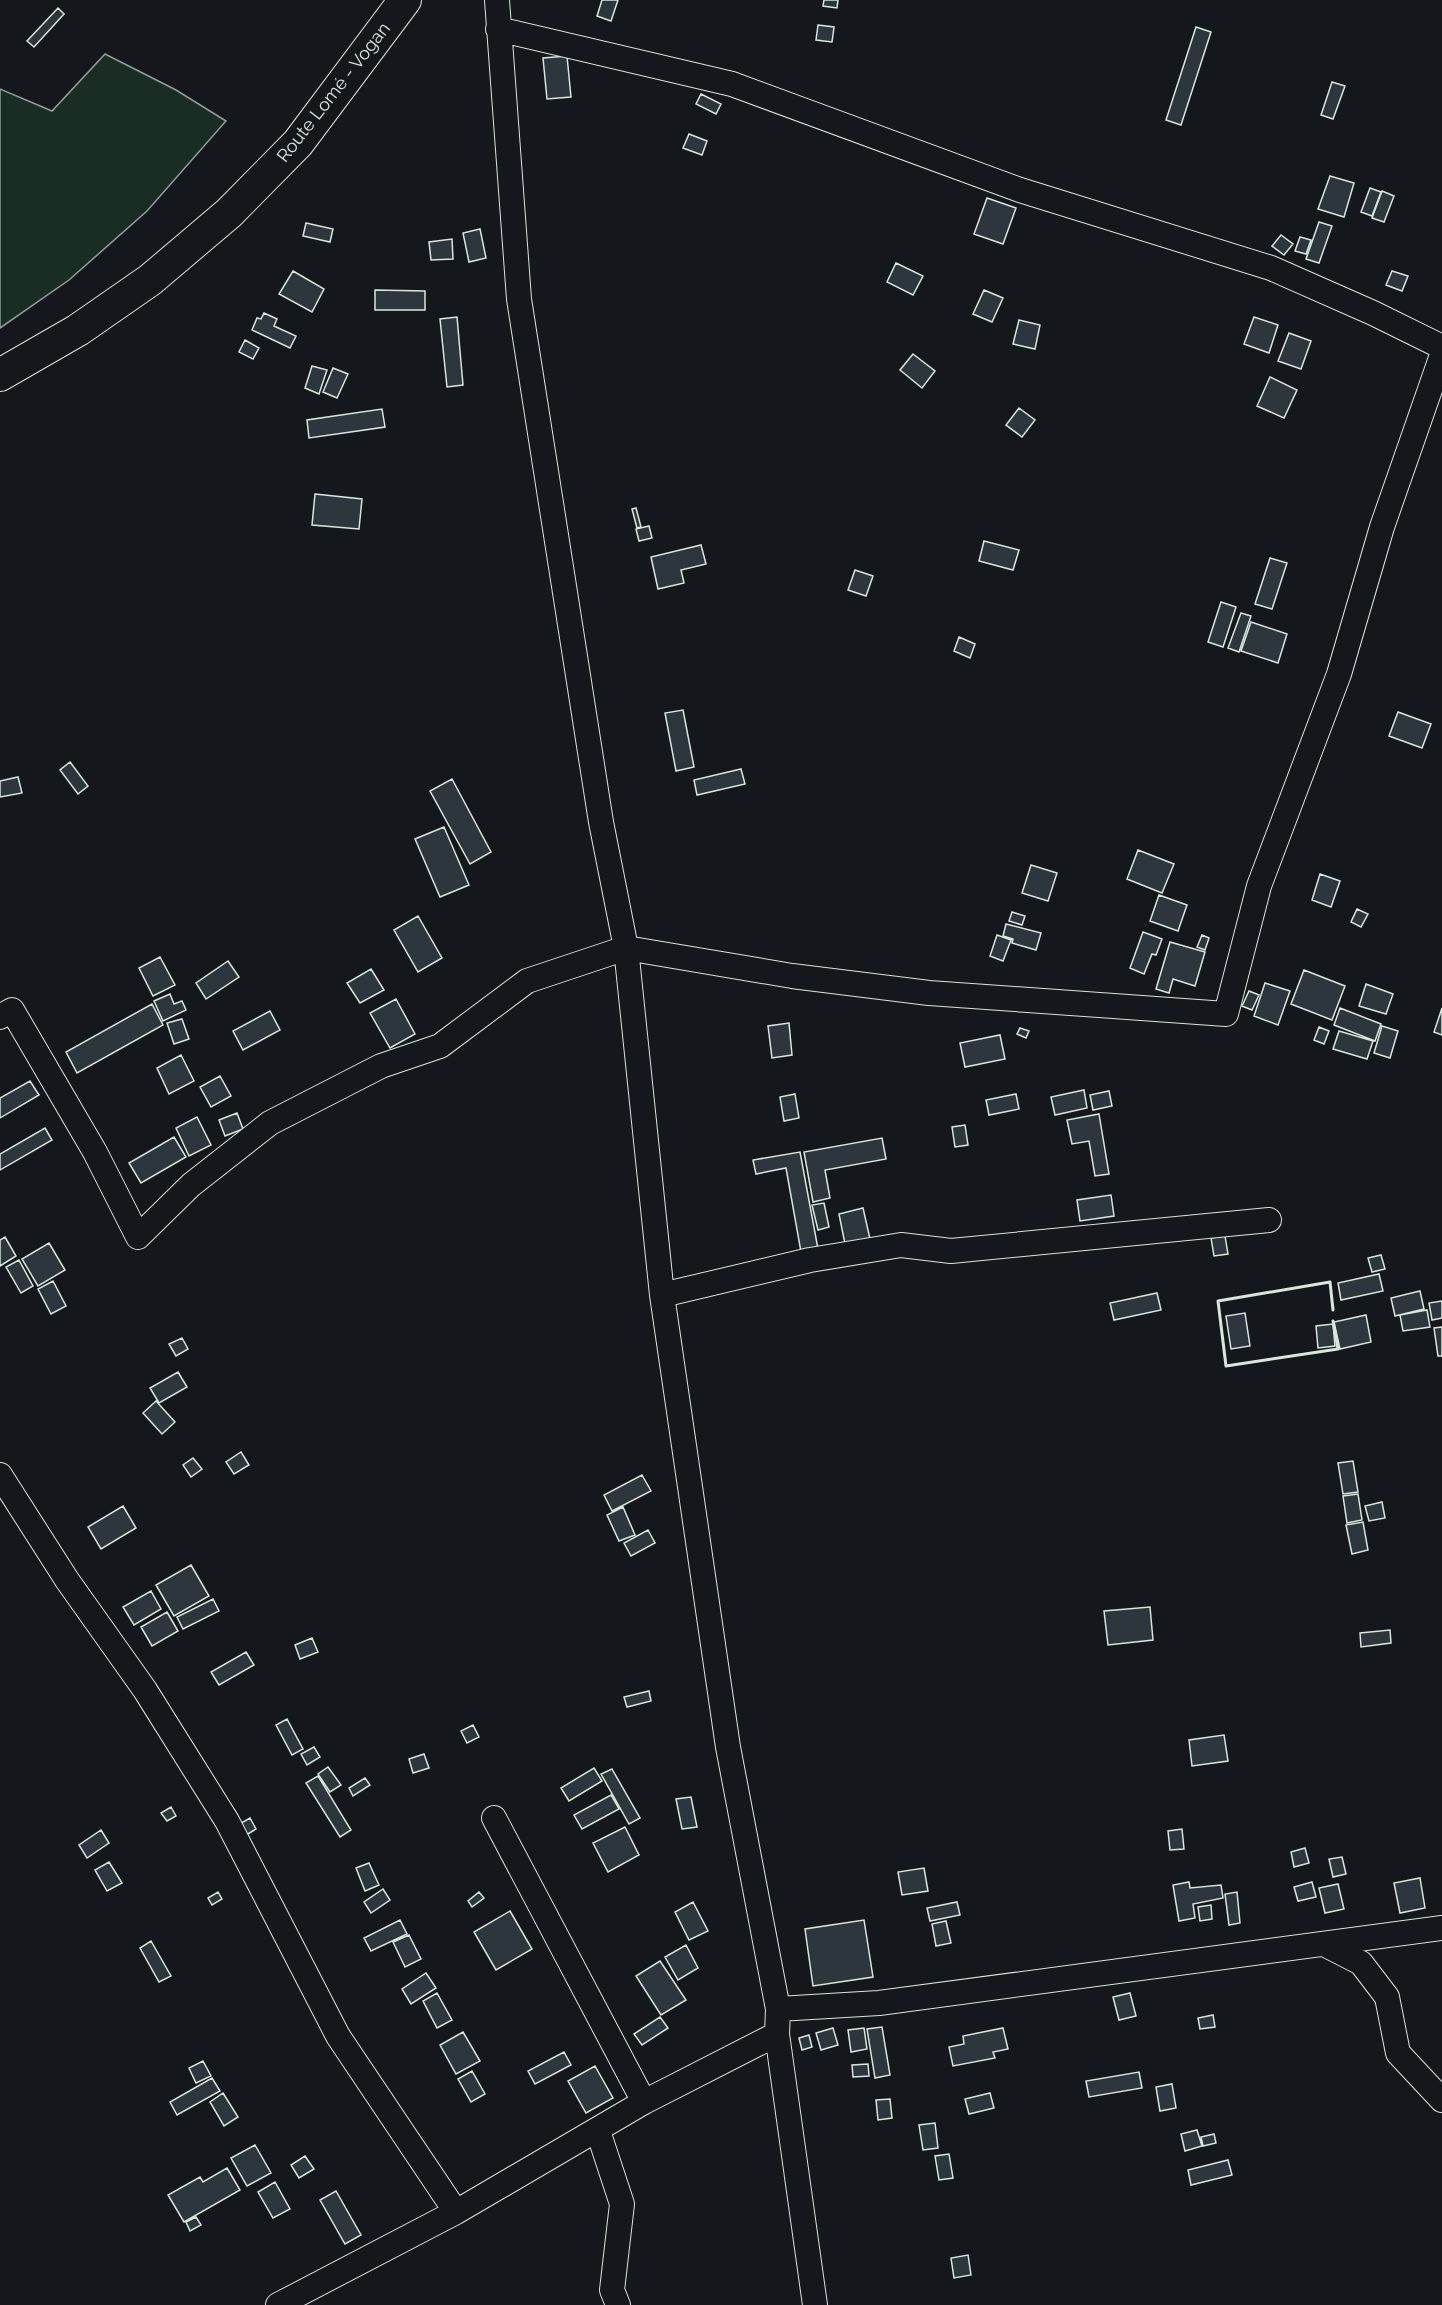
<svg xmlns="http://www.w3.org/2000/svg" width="1442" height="2305" font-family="Raleway,sans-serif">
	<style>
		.green { fill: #1a2d24; stroke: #939e99; stroke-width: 1.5 }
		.building { fill: #2c363c; stroke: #d8e6dc; stroke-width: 1.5 }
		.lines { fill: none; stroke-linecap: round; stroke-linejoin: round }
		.minor-casing { stroke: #d8e6dc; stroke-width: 26 }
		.major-casing { stroke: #d8e6dc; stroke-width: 34 }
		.minor { stroke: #14181c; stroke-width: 24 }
		.major { stroke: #14181c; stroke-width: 32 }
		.wall { stroke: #d8e6dc; stroke-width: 3 }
		.labels { text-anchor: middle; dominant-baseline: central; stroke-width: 4.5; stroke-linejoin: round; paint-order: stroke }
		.street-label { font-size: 18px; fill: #d8e6dc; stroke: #14181c }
	</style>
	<rect width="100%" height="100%" fill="#14181c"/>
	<path class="green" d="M105,54L176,90L226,121L147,211L69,280L0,328V89L52,111Z"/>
	<path class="building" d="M602,0H618L611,21L597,16Z
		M824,0H838L837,8L823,6Z
		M58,8L64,14L34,47L27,41Z
		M818,25L834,27L832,42L816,40Z
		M1196,27L1211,32L1181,125L1166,120Z
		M567,56L571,97L547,99L543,58Z
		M1332,82L1345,86L1333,119L1321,115Z
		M701,94L721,104L716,114L696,104Z
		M689,134L707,141L702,155L683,148Z
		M1330,176L1354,183L1344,217L1318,209Z
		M1370,188L1381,192L1372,216L1361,212Z
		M1382,191L1394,196L1384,222L1372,218Z
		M987,198L1016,208L1003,244L974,234Z
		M1319,222L1332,226L1319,263L1306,259Z
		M306,223L333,229L330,242L303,236Z
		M480,229L486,258L469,262L463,233Z
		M1281,235L1293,244L1284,255L1272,246Z
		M1300,237L1311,240L1306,254L1295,251Z
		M452,239L453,259L431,260L429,242Z
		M896,263L923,276L913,295L887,282Z
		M293,271L324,289L312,312L279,294Z
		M1392,271L1408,276L1402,291L1386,285Z
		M375,290L425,291V310H375Z
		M984,290L1003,298L992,322L973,314Z
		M264,313L277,319L274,326L296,336L290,348L252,330L257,318L261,319Z
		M457,317L463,385L447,387L440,319Z
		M1254,317L1278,325L1269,353L1244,344Z
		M1019,320L1040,325L1035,349L1013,344Z
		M1289,333L1311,341L1301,369L1278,361Z
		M245,340L259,348L253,359L239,352Z
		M913,354L935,371L922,388L900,370Z
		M312,366L327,370L319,394L305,388Z
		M333,368L348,374L337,398L323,392Z
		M1270,377L1297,390L1284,418L1257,406Z
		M1019,408L1035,420L1022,437L1006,425Z
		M382,409L385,427L309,438L307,420Z
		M315,494L362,499L359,529L312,525Z
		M636,508L641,527L637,528L632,509Z
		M649,526L652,538L639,541L636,529Z
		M984,541L1019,550L1013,570L979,561Z
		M701,545L706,564L681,570L684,583L658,589L651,557Z
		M1270,558L1287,563L1272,609L1255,604Z
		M855,570L873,576L866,596L848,590Z
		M1221,602L1236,607L1223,647L1208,642Z
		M1241,613L1251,616L1239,652L1228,648Z
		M1251,622L1287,634L1278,663L1241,651Z
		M959,637L975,644L970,658L954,651Z
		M683,710L694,767L676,771L665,713Z
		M1398,712L1431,724L1422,748L1389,736Z
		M70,762L88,786L78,794L60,770Z
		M741,769L745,784L697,795L694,780Z
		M18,777L22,793L0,797V781Z
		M452,779L491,852L470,864L430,791Z
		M444,827L469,885L440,897L415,839Z
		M1138,850L1174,864L1162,893L1127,879Z
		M1031,865L1057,873L1048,901L1022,893Z
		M1320,874L1340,881L1331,907L1312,900Z
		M1159,895L1187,905L1178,931L1150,921Z
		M1357,909L1368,914L1361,927L1351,922Z
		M1012,912L1025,916L1022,925L1009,921Z
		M418,916L442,958L418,972L394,930Z
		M1006,924L1041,933L1036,950L1012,943L1013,939L1003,936Z
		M1143,932L1162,939L1156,955L1152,954L1144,974L1130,968Z
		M997,935L1011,940L1003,961L990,956Z
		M1202,935L1209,938L1205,950L1197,947Z
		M1170,942L1205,952L1195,986L1173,979L1169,993L1156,989Z
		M160,957L175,985L153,996L139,968Z
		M228,961L239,977L206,999L196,983Z
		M371,969L384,990L360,1003L347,983Z
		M1304,970L1345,986L1332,1020L1291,1004Z
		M1265,983L1290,991L1278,1025L1254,1016Z
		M1366,984L1393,994L1386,1014L1359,1006Z
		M1249,991L1259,995L1252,1010L1242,1006Z
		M170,994L174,1004L182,1001L186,1010L163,1021L154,1001Z
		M396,999L415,1034L390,1048L370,1013Z
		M152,1004L163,1025L77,1073L66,1052Z
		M1340,1008L1381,1024L1375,1041L1334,1025Z
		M1442,1008V1035L1434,1032Z
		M270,1011L280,1030L243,1050L233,1031Z
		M182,1019L189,1039L174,1044L167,1023Z
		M789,1023L792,1055L772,1058L768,1026Z
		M1382,1026L1398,1031L1390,1058L1374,1053Z
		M1319,1027L1329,1031L1324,1044L1314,1040Z
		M1020,1028L1029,1031L1026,1038L1017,1034Z
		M1339,1031L1373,1041L1367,1059L1333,1049Z
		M1000,1035L1005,1059L965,1067L960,1043Z
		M181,1055L194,1081L169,1094L157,1068Z
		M220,1076L231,1096L211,1107L200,1087Z
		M30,1081L39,1095L0,1118V1098Z
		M1084,1090L1087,1108L1055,1115L1051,1097Z
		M1109,1091L1112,1106L1093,1110L1090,1095Z
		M795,1094L799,1118L784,1121L780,1097Z
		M1016,1094L1019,1109L989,1115L986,1100Z
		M237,1113L243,1129L225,1136L219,1120Z
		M1099,1114L1109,1174L1095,1176L1089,1141L1072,1144L1067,1120Z
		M197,1117L211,1145L189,1156L176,1128Z
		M965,1125L968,1145L955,1147L952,1127Z
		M45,1128L52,1140L0,1170V1154Z
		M174,1137L186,1157L141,1183L129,1163Z
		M882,1138L886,1159L825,1170L830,1198L813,1202L804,1152Z
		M800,1152L818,1249L801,1252L786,1168L756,1174L753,1160Z
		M1111,1195L1114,1216L1080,1221L1077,1200Z
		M824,1203L829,1227L818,1230L812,1205Z
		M863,1208L870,1239L845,1244L839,1214Z
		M1225,1236L1228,1254L1214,1256L1211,1238Z
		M5,1237L16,1256L0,1266V1240Z
		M49,1243L65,1270L38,1286L22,1259Z
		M1381,1255L1385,1269L1372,1272L1368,1258Z
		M19,1260L33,1286L21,1293L6,1267Z
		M1379,1274L1383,1291L1341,1300L1338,1283Z
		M53,1281L66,1306L51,1314L38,1289Z
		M1420,1291L1424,1309L1395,1316L1391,1298Z
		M1157,1293L1161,1310L1114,1320L1110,1303Z
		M1442,1301V1318L1432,1320L1429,1303Z
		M1427,1310L1430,1327L1403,1331L1400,1315Z
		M1245,1313L1250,1346L1231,1349L1226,1316Z
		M1366,1315L1371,1342L1340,1349L1334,1322Z
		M1333,1324L1335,1346L1318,1348L1316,1326Z
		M1442,1327V1356H1438L1434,1328Z
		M182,1338L188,1349L176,1356L169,1344Z
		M178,1372L187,1387L159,1403L150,1388Z
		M156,1401L175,1422L162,1434L143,1413Z
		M241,1452L249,1465L234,1474L226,1462Z
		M193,1458L202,1469L191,1477L183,1465Z
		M1353,1461L1358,1492L1343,1494L1338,1463Z
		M642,1475L651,1491L612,1511L604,1495Z
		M1358,1494L1362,1520L1347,1523L1343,1496Z
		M1382,1502L1385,1518L1369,1521L1365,1506Z
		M123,1506L136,1528L101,1549L88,1527Z
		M623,1507L635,1535L619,1541L607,1515Z
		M1363,1522L1368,1550L1352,1554L1346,1525Z
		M648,1530L655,1543L631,1556L624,1543Z
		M191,1565L209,1596L174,1616L156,1585Z
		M151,1591L161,1609L134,1625L123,1607Z
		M213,1599L219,1611L183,1629L177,1617Z
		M1150,1607L1153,1640L1108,1645L1104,1611Z
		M167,1612L178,1631L152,1646L141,1627Z
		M1390,1630L1391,1643L1361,1647L1360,1633Z
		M312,1638L318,1652L300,1659L295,1645Z
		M246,1652L254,1665L219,1685L211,1672Z
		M649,1691L651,1701L627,1707L624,1697Z
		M287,1719L303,1749L292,1755L276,1725Z
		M473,1725L479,1737L467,1743L461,1731Z
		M1224,1735L1228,1761L1192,1766L1189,1740Z
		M314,1747L320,1757L307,1765L301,1754Z
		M424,1754L429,1768L413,1773L409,1759Z
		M328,1767L341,1785L330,1792L318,1774Z
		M594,1768L602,1781L569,1801L561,1788Z
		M612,1769L640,1818L629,1824L601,1774Z
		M318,1776L351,1830L340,1837L306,1783Z
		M365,1778L370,1785L353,1796L349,1788Z
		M611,1795L619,1809L582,1829L574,1815Z
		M691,1797L697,1827L682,1829L676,1799Z
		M171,1807L176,1816L167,1821L161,1813Z
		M250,1818L256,1829L243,1837L236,1826Z
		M625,1827L639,1855L608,1872L593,1843Z
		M1182,1829L1184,1849L1170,1850L1168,1831Z
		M101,1830L109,1843L87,1858L79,1845Z
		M1305,1848L1309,1863L1294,1867L1291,1852Z
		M1342,1857L1346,1874L1333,1877L1329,1859Z
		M109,1862L122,1883L107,1891L95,1870Z
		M369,1863L379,1885L365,1891L356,1868Z
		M924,1868L928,1891L902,1895L898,1872Z
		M1420,1878L1425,1908L1400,1913L1394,1883Z
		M1189,1882L1190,1888L1221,1885L1223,1898L1193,1904L1195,1918L1179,1921L1173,1885Z
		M1312,1882L1316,1897L1298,1901L1294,1887Z
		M1338,1884L1344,1909L1325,1913L1319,1888Z
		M383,1889L390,1900L371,1913L364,1902Z
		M218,1892L222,1899L212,1905L208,1898Z
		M479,1892L484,1898L472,1907L468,1901Z
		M1237,1892L1240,1923L1229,1925L1225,1894Z
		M693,1902L708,1931L689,1940L675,1912Z
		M957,1902L960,1915L930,1921L927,1908Z
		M1211,1905L1212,1919L1200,1921L1198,1907Z
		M510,1911L532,1949L496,1970L474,1932Z
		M400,1920L407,1934L371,1951L364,1938Z
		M864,1920L873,1977L813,1986L805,1929Z
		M946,1921L951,1943L936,1946L932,1924Z
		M409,1935L421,1959L405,1967L393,1942Z
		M151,1941L171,1976L159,1982L140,1948Z
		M686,1945L698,1968L678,1980L665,1957Z
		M660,1961L686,2000L661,2015L636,1976Z
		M426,1973L436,1988L411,2004L402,1989Z
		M437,1993L452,2020L437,2028L423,2001Z
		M1130,1993L1136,2016L1119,2020L1113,1997Z
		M1213,2015L1215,2027L1200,2029L1198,2018Z
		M660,2017L668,2028L642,2045L634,2034Z
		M882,2027L890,2075L875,2078L867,2029Z
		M833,2028L838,2045L821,2050L816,2033Z
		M864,2028L867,2049L851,2052L848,2030Z
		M1003,2028L1008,2049L993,2052L995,2058L953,2066L949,2047L964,2044L963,2036Z
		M463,2032L480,2061L456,2074L440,2045Z
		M809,2035L812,2047L802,2050L799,2038Z
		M564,2052L571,2065L535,2084L528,2071Z
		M203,2061L211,2076L196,2083L189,2068Z
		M868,2064L869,2076L853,2077L852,2065Z
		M595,2066L613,2098L586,2113L568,2081Z
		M472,2071L485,2094L471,2102L458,2079Z
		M1139,2072L1142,2088L1089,2097L1086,2081Z
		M212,2078L220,2091L177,2115L170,2102Z
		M1172,2084L1176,2108L1160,2111L1156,2087Z
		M223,2093L238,2117L224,2126L210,2102Z
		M990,2093L994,2108L969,2114L965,2099Z
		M890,2099L892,2118L878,2120L876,2100Z
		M935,2123L938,2148L923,2150L919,2125Z
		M1197,2130L1202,2146L1185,2151L1181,2134Z
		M1214,2134L1216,2143L1203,2146L1201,2137Z
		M255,2145L271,2173L247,2186L231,2158Z
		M949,2154L953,2178L939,2180L935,2156Z
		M305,2156L314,2169L299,2178L291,2165Z
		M1228,2160L1232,2175L1191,2185L1188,2170Z
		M227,2168L240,2190L184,2222L168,2195L200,2177L203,2182Z
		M275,2182L290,2209L273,2218L258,2192Z
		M336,2191L361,2235L345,2244L320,2200Z
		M196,2217L201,2225L190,2231L186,2222Z
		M968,2255L971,2275L954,2278L951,2258Z"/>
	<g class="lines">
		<defs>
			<path id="minor" d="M497,0L519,299L601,822L626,948L662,1295L728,1747L778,2009L777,2034L815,2305
				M498,29L732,84L1020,190L1271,268L1373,313L1442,347
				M0,1017L12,1010L95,1152L138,1237L191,1185L270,1123L381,1066L440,1046L527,981L626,948L792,976L929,993L1226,1014L1259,886L1339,674L1382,527L1442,355
				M662,1295L810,1260L901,1245L951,1251L1269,1220
				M0,1475L67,1580L145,1690L227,1821L338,2036L456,2212
				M494,1818L644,2102
				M1324,1944L1361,1963L1387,1997L1398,2053L1442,2100
				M778,2009L879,2003L1442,1928
				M598,2131L622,2204L612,2290L618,2305
				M278,2305L456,2212L644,2102L777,2034"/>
			<path id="major" d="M0,375L78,330L150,280L229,213L298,143L405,0"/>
		</defs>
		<use href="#minor" class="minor-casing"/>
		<use href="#major" class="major-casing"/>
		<use href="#minor" class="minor"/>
		<use href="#major" class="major"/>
		<path class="wall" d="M1333,1310L1330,1282L1218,1301L1226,1366L1338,1349L1333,1321"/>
	</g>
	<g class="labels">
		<g class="street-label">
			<text transform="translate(333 92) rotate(-52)">Route Lomé - Vogan</text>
		</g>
	</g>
</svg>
